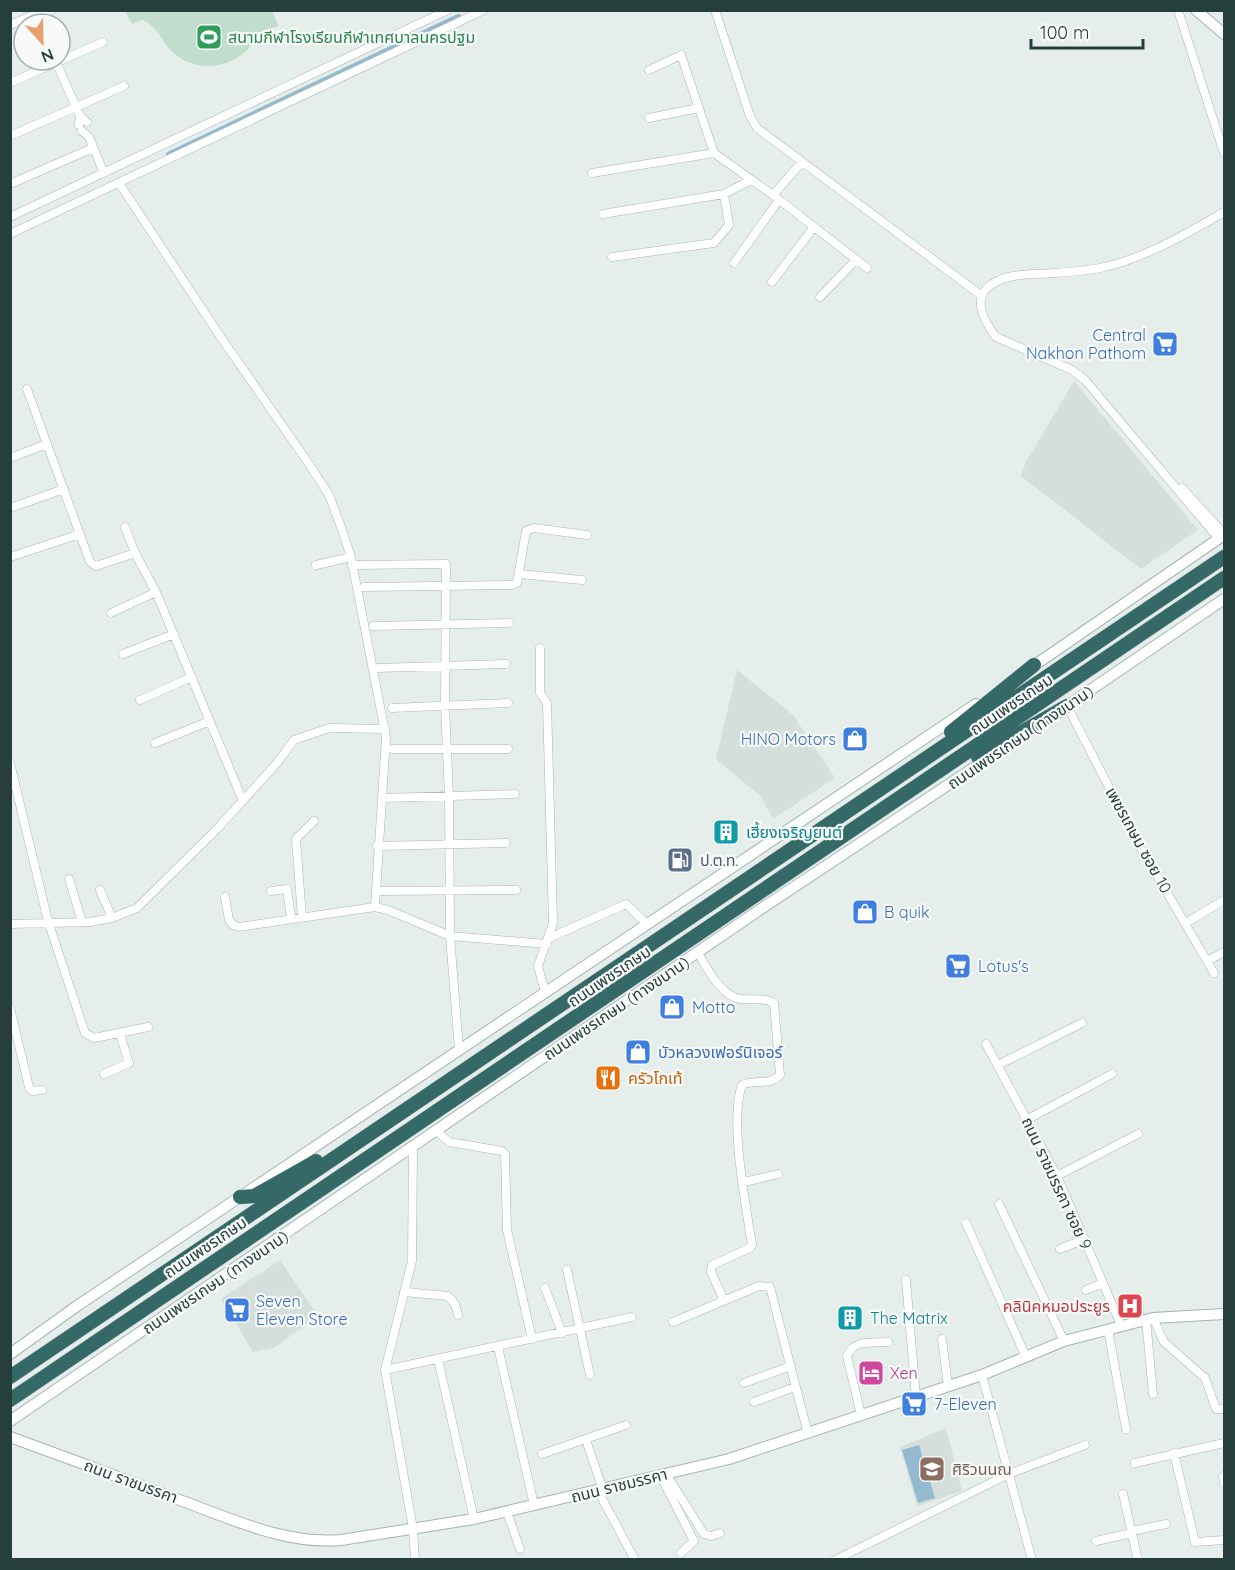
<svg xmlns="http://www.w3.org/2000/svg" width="1235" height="1570" font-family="Quicksand,'Noto Sans Thai',sans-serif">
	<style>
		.built { fill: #d4dedb }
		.green { fill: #c1ddce }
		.water { fill: #93bace }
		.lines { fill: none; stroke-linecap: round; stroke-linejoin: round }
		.canal { stroke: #93bace; stroke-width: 8 }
		.street-casing { stroke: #a9b6b4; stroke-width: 9 }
		.secondary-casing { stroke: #a2b6b3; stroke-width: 12 }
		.highway-casing { stroke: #c2c9c9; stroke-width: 15 }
		.street { stroke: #fff; stroke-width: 8 }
		.secondary { stroke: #fff; stroke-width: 10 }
		.highway { stroke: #346968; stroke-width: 14 }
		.labels { text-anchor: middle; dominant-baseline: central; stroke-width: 4.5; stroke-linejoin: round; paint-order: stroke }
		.leisure-label { font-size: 16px; fill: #27864d; stroke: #f7faf9; text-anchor: start }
		.shop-label { font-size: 16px; fill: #366cbe; stroke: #f7faf9; text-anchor: start }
		.street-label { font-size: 16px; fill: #263f3d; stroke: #f7faf9 }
		.culture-label { font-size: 16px; fill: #0d838f; stroke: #f7faf9; text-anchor: start }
		.service-label { font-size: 16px; fill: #4e5e75; stroke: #f7faf9; text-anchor: start }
		.food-label { font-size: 16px; fill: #c56008; stroke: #f7faf9; text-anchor: start }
		.health-label { font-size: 16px; fill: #be3a42; stroke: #f7faf9; text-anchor: end }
		.hotel-label { font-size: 16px; fill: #b23c85; stroke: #f7faf9; text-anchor: start }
		.education-label { font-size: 16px; fill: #785e54; stroke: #f7faf9; text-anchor: start }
	</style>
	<rect width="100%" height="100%" fill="#e6eeec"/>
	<path class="built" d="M1074,381L1198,530L1141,569L1021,476L1026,462Z
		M737,670L793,715L835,778L773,819L760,796L716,759Z
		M280,1260L318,1316L274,1348L253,1352L221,1299Z
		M946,1428L962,1491L917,1506L900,1447Z"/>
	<path class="green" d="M125,11H272L279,26C273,28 267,30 261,34C255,37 252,46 246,51C227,69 198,71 177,56C160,43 162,29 142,20L132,24Z"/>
	<path class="water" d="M919,1445L935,1498L918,1503L902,1450Z"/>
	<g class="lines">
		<path class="canal" d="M170,155L458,18"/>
		<defs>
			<path id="street" d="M715,10L750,116L757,128L982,296
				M1178,10L1224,153
				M37,17L52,10
				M10,25L36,14
				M55,60L80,116L87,122
				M649,70L681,55L714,153L773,195
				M10,83L103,42
				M649,118L699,108
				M79,125L80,116
				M82,131L89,137L104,173
				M10,136L124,86
				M802,162L773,195L867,268
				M592,173L714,153
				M119,183L222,339L309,464L329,495L341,527L351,557L386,737L375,907L388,910L450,936L547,944
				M10,184L93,148
				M603,214L724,194
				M10,217L448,10
				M10,234L484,10
				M612,257L714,243L729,225L724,194L751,180
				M734,263L779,200
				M772,282L814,227
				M820,297L856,260
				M27,389L90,562L96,566L135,553L156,592L243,801
				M10,458L47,444
				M1182,488L1224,534
				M10,508L64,489
				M125,527L135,553
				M1219,539L1085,380L1072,370L996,337C986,324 973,302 987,288C1004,272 1032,275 1053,273C1070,272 1088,271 1104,267C1143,259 1190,232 1224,212
				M10,557L80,534
				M316,565L351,557
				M352,565L446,564L445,706L449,796L450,936L459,1050
				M520,574L582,580
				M364,587L512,585L517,583L526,531L534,528L587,535
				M111,613L156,592
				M373,626L509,623
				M540,648V693L547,703L553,923L538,966L545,992
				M123,654L174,634
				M378,668L506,664
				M140,700L192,677
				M1067,706L1138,843L1214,973
				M392,708L508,703
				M155,743L210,721
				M392,749H508
				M10,763L48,921L85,1033L94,1038L148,1027
				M383,798L515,794
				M377,846L506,843
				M69,879L82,922
				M100,890L112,918
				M271,891L287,889L291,918
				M376,891L516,890
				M225,897L229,920L233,925L239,927L375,907
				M302,917L296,839L314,821
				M1186,923L1224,900
				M10,924L90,922L112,918L137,908L217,829L277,763L294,740L329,728L385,729
				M549,938L626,904L647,924
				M698,953C707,968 721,996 740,999C752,1000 764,997 774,1003L780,1075C771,1086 754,1079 742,1085C729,1120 746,1206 752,1245L750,1248L712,1265L711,1272L724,1300
				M1207,961L1224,952
				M10,1008L29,1087L32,1091L42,1090
				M986,1044L1057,1176L1121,1325
				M998,1065L1082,1023
				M104,1074L129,1063L120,1034
				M1028,1119L1112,1074
				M437,1131L449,1142L502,1151L505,1154L507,1230L532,1339
				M413,1147L412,1261L385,1370L413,1529L415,1560
				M1057,1176L1138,1134
				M744,1182L778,1174
				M999,1204L1064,1341
				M966,1223L1026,1357
				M1060,1249L1085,1239
				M567,1270L590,1375
				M906,1280L916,1397
				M545,1288L562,1333
				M1086,1290L1103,1283
				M404,1292L448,1296L455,1304L458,1315
				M1153,1318L1164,1342L1205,1378L1216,1409H1224
				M1146,1319L1153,1394
				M673,1322L759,1286L770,1287L808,1434
				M1108,1329L1126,1429
				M942,1339L948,1386
				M498,1347L534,1505
				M438,1359L474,1519
				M385,1370L632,1317
				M982,1375L1032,1560
				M744,1383L791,1366
				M754,1402L795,1387
				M861,1415L847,1356C853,1339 873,1343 888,1342
				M586,1440L603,1490
				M1174,1453L1195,1542L1224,1540
				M542,1454L626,1425
				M1135,1463L1224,1443
				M666,1474L704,1534L711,1536L720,1533
				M660,1475L694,1541L681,1553
				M1223,1476L1224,1483
				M598,1491L635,1560
				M1123,1494L1138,1560
				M507,1512L520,1549
				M1132,1531L1166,1524
				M1096,1541L1132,1533
				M835,1560L1009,1474L1085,1445"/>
			<path id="secondary" d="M1196,10L1224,34
				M1029,669L1224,535
				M1061,710L1224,599
				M10,1354L77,1306L976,704
				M10,1421L752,915L993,755
				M10,1437C65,1457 119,1477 174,1498C228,1517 283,1545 341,1540L474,1519L729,1459L982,1375L1064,1341L1153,1318L1224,1314"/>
			<path id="highway" d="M951,732L1034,665
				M978,757L1067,706
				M240,1197L254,1196L316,1161
				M10,1377L1224,557
				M10,1400L1224,578"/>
		</defs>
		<use href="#street" class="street-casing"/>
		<use href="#secondary" class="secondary-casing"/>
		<use href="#highway" class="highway-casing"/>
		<use href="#street" class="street"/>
		<use href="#secondary" class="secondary"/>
		<use href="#highway" class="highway"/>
	</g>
	<defs>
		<symbol id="stadium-square" viewBox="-11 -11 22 22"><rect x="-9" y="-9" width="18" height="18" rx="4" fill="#2e9e5b" stroke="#f7faf9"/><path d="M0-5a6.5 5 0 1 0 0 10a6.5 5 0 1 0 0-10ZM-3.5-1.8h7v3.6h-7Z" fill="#fff"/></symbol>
		<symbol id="supermarket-square" viewBox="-11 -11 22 22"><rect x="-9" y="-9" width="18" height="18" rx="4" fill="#3f7fe0" stroke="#f7faf9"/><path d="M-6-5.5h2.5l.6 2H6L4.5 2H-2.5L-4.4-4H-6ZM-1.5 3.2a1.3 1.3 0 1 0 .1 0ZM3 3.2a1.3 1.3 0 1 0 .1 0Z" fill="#fff"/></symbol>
		<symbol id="shop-square" viewBox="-11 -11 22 22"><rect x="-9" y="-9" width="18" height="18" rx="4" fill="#3f7fe0" stroke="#f7faf9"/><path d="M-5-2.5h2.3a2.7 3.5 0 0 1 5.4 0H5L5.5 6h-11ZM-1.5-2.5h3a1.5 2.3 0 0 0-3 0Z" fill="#fff"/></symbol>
		<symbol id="building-square" viewBox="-11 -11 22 22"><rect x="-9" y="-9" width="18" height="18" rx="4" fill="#0f9aa8" stroke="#f7faf9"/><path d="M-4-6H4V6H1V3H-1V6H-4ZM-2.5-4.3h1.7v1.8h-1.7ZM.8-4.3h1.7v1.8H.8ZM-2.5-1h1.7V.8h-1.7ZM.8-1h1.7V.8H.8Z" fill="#fff"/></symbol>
		<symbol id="fuel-square" viewBox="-11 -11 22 22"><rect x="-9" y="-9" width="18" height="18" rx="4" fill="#5c6f8a" stroke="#f7faf9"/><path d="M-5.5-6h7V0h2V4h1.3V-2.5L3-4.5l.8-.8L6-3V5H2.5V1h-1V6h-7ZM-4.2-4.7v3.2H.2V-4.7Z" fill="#fff"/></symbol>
		<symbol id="restaurant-square" viewBox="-11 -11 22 22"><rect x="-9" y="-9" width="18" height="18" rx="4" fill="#e8710a" stroke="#f7faf9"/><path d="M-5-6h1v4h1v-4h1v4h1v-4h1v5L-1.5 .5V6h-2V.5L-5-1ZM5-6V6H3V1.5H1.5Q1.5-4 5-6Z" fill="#fff"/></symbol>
		<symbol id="hospital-square" viewBox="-11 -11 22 22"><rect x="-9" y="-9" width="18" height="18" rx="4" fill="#e0444e" stroke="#f7faf9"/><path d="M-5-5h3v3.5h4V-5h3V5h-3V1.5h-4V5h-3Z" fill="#fff"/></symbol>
		<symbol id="hotel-square" viewBox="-11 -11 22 22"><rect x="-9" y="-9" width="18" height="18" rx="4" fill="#d1479c" stroke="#f7faf9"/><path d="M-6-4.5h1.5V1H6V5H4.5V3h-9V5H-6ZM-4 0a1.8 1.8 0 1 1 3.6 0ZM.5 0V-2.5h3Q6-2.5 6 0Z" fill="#fff"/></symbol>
		<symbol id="school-square" viewBox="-11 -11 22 22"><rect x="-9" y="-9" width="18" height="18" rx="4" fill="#8d6e63" stroke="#f7faf9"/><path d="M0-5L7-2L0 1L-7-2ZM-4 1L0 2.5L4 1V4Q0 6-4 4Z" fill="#fff"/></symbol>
	</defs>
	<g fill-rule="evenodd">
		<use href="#stadium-square" x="194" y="22" width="30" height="30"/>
		<use href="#supermarket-square" x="1150" y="329" width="30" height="30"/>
		<use href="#shop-square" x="840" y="724" width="30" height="30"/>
		<use href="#building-square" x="711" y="817" width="30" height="30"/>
		<use href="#fuel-square" x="665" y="845" width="30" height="30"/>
		<use href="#shop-square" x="850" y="897" width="30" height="30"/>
		<use href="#supermarket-square" x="943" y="951" width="30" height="30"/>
		<use href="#shop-square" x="657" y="992" width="30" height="30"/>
		<use href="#shop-square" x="623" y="1037" width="30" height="30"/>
		<use href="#restaurant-square" x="593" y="1063" width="30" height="30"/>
		<use href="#hospital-square" x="1115" y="1291" width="30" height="30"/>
		<use href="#supermarket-square" x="222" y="1295" width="30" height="30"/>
		<use href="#building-square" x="835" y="1303" width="30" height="30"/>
		<use href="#hotel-square" x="856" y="1358" width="30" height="30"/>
		<use href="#supermarket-square" x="899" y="1389" width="30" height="30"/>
		<use href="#school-square" x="917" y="1454" width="30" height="30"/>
	</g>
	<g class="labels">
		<g class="leisure-label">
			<text x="228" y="37">สนามกีฬาโรงเรียนกีฬาเทศบาลนครปฐม</text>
		</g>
		<g class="shop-label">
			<text x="1146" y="335" text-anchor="end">Central<tspan x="1146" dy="18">Nakhon Pathom</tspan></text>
			<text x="836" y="739" text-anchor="end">HINO Motors</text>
			<text x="884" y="912">B quik</text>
			<text x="978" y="966">Lotus's</text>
			<text x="692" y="1007">Motto</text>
			<text x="658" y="1052">บัวหลวงเฟอร์นิเจอร์</text>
			<text x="256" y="1301">Seven<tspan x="256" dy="18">Eleven Store</tspan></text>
			<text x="934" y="1404">7-Eleven</text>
		</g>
		<g class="street-label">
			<text transform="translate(1011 704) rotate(-34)">ถนนเพชรเกษม</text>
			<text transform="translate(1020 737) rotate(-34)">ถนนเพชรเกษม (ทางขนาน)</text>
			<text transform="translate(1139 840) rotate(61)">เพชรเกษม ซอย 10</text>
			<text transform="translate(609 976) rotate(-34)">ถนนเพชรเกษม</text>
			<text transform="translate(616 1008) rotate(-34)">ถนนเพชรเกษม (ทางขนาน)</text>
			<text transform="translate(1057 1183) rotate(65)">ถนน ราชมรรคา ซอย 9</text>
			<text transform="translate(205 1247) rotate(-34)">ถนนเพชรเกษม</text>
			<text transform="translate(215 1282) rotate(-34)">ถนนเพชรเกษม (ทางขนาน)</text>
			<text transform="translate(131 1481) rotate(20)">ถนน ราชมรรคา</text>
			<text transform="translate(619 1485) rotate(-14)">ถนน ราชมรรคา</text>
		</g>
		<g class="culture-label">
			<text x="746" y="832">เฮี้ยงเจริญยนต์</text>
			<text x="870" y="1318">The Matrix</text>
		</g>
		<g class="service-label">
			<text x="700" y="860">ป.ต.ท.</text>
		</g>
		<g class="food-label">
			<text x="628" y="1078">ครัวโกเท้</text>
		</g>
		<g class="health-label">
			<text x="1110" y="1306">คลินิคหมอประยูร</text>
		</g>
		<g class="hotel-label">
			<text x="890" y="1373">Xen</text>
		</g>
		<g class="education-label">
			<text x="952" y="1469">ศิริวนนณ</text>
		</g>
	</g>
	<rect width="1235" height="1570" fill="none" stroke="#263f3d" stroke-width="24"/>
	<g transform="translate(42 42) rotate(158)"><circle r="28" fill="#f7faf9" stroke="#a3afae" stroke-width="1.5"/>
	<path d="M0-4.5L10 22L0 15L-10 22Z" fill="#e8a06a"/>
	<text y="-9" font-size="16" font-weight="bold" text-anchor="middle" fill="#263f3d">N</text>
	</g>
	<path d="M1031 39v9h112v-9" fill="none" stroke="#263f3d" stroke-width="3"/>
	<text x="1040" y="39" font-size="18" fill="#263f3d" stroke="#f7faf9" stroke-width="4.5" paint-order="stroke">100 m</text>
</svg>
